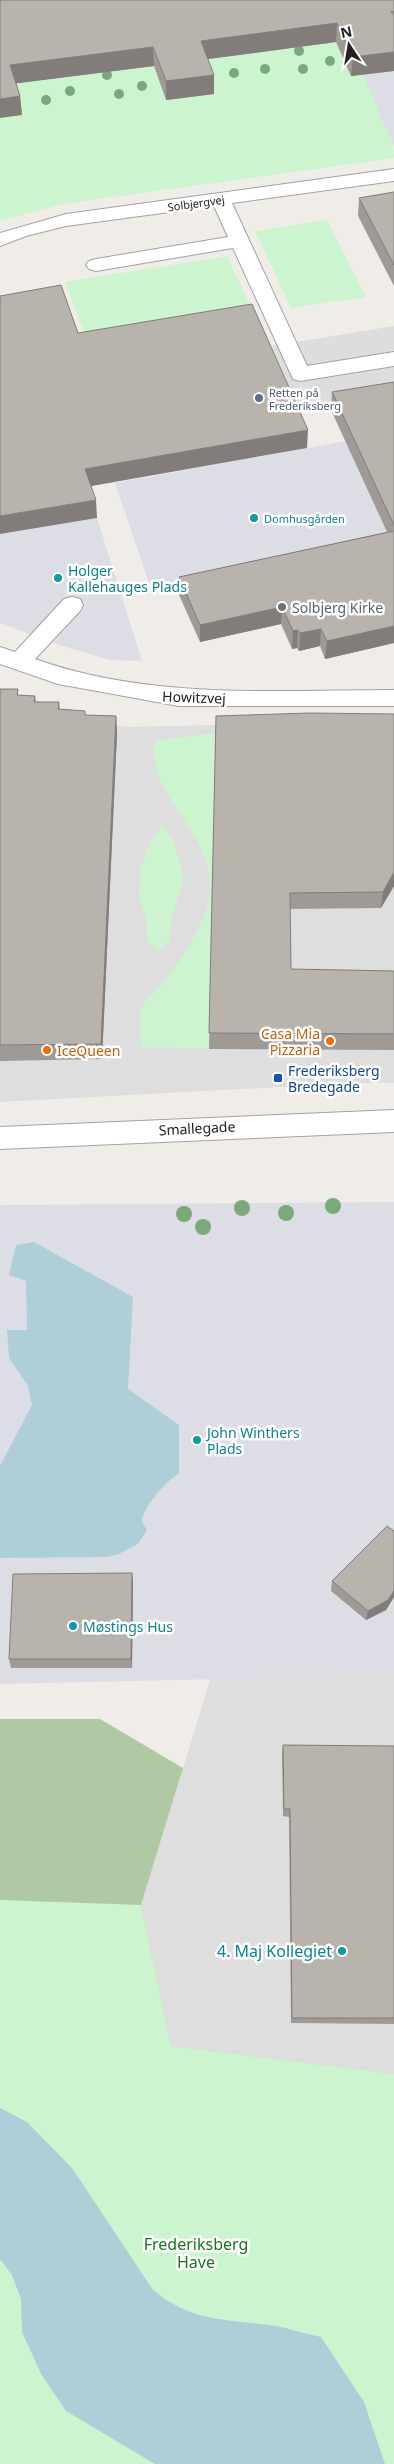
<svg xmlns="http://www.w3.org/2000/svg" width="394" height="2464" font-family="'Noto Sans',sans-serif">
	<style>
		.residential { fill: #dfdede }
		.forest { fill: #afcaa2 }
		.park { fill: #ccf4ce }
		.parking { fill: #ddd }
		.plaza { fill: #dddde6 }
		.water { fill: #aecfd8 }
		.lines { fill: none; stroke-linecap: round; stroke-linejoin: round }
		.minor-casing { stroke: #a2a2a2; stroke-width: 2 }
		.minor { fill: #fff; fill-rule: evenodd }
		.tree { fill: #7aaa7a }
		.wall { fill: #9f9a96 }
		.shaded-wall { fill: #827d7a }
		.building { fill: #b9b3ae; stroke: #827d7a }
		.service-dot { fill: #5c6f8a; stroke: #fff; stroke-width: 2 }
		.culture-dot { fill: #0f9aa8; stroke: #fff; stroke-width: 2 }
		.worship-dot { fill: #6b7280; stroke: #fff; stroke-width: 2 }
		.food-dot { fill: #e8710a; stroke: #fff; stroke-width: 2 }
		.transit-dot { fill: #1a4fb4; stroke: #fff; stroke-width: 2 }
		.labels { text-anchor: middle; dominant-baseline: central; stroke-width: 5; stroke-linejoin: round; paint-order: stroke }
		.far-street-label { font-size: 11px; fill: #212121; stroke: #fff }
		.far-service-label { font-size: 11px; fill: #4e5e75; stroke: #fff; text-anchor: start }
		.far-culture-label { font-size: 11px; fill: #0d838f; stroke: #fff; text-anchor: start }
		.culture-label { font-size: 14px; fill: #0d838f; stroke: #fff; text-anchor: start }
		.worship-label { font-size: 14px; fill: #5b616d; stroke: #fff; text-anchor: start }
		.street-label { font-size: 14px; fill: #212121; stroke: #fff }
		.food-label { font-size: 14px; fill: #c56008; stroke: #fff; text-anchor: end }
		.transit-label { font-size: 14px; fill: #164399; stroke: #fff; text-anchor: start }
		.near-culture-label { font-size: 16px; fill: #0d838f; stroke: #fff; text-anchor: end }
		.near-park-label { font-size: 16px; fill: #197420; stroke: #fff }
	</style>
	<rect width="100%" height="100%" fill="#f0ede9"/>
	<path class="residential" d="M0,693L60,715L126,727L394,721V1083H356L0,1102Z
		M394,1675V2074L171,2046L141,1905L211,1677Z"/>
	<path class="forest" d="M0,1719H100L183,1768L141,1905L171,2046L394,2074V2282L0,2024Z"/>
	<path class="park" d="M336,42L351,76L363,75C374,98 394,133 394,158L63,204L0,221V118L22,115L12,84L154,66L166,100L213,94L201,60Z
		M327,220L366,297L291,308L255,231Z
		M227,256L252,309L86,337L65,282Z
		M216,733L209,1049L141,1047C141,1034 137,1016 143,1005C147,996 158,990 164,982C182,958 212,916 210,884C208,826 146,795 155,741Z
		M162,825L173,840L184,878L171,920L170,941L158,951L147,941V922L139,899L140,869L150,843Z
		M0,1900L141,1905L171,2046L394,2074V2464H0Z"/>
	<path class="parking" d="M394,326V395L300,411L272,346Z"/>
	<path class="plaza" d="M394,71V146L363,75Z
		M346,441L394,547L151,589L115,483Z
		M97,518L142,661L109,660L63,646L0,623V534Z
		M394,1202V1675L0,1684V1205Z"/>
	<path class="water" d="M34,1242L133,1297L128,1389L179,1425V1474C168,1478 141,1510 142,1522L147,1530L138,1544L119,1554L107,1557L0,1558V1466L32,1405L28,1386L9,1358L7,1330H27L26,1281L9,1275L16,1245Z
		M0,2108L27,2122L72,2168L153,2290C193,2323 228,2319 276,2326C291,2329 306,2334 321,2337L364,2402L385,2464H155L66,2411L41,2374L22,2332L21,2299L12,2275L0,2259Z"/>
	<g class="lines">
		<defs>
			<path id="minor" d="M394,169V181L232,203L307,366L394,352V366L300,381L293,379L233,248L96,271L89,269L86,265L89,261L96,259L228,237L214,206L66,226L26,236L0,246V233L66,214Z
				M72,597L80,599L83,605L80,611L35,659C150,700 274,690 394,690V706H179L58,684L0,664V647L15,652L64,599Z
				M394,1110V1132L0,1149V1127Z"/>
		</defs>
		<use href="#minor" class="minor-casing"/>
		<use href="#minor" class="minor"/>
	</g>
	<g class="tree">
		<circle cx="299" cy="51" r="5"/>
		<circle cx="330" cy="61" r="5"/>
		<circle cx="265" cy="69" r="5"/>
		<circle cx="303" cy="69" r="5"/>
		<circle cx="234" cy="73" r="5"/>
		<circle cx="107" cy="75" r="5"/>
		<circle cx="142" cy="86" r="5"/>
		<circle cx="70" cy="91" r="5"/>
		<circle cx="119" cy="94" r="5"/>
		<circle cx="46" cy="100" r="5"/>
		<circle cx="333" cy="1206" r="8"/>
		<circle cx="242" cy="1208" r="8"/>
		<circle cx="286" cy="1213" r="8"/>
		<circle cx="184" cy="1214" r="8"/>
		<circle cx="203" cy="1227" r="8"/>
	</g>
	<path class="wall" d="M0,0H394V71L351,76L336,42L208,59L214,94L166,100L154,66L16,83L20,96L22,115Z
		M394,192V286L358,216L359,198Z
		M394,382V643L325,659L320,646L299,651L297,648L292,649L281,624L200,642L179,595V577L387,532L331,410L332,392Z
		M0,689H18V695L35,696L36,702H59L60,709L85,711V715L116,716L117,733L102,1059L0,1061Z
		M216,716L394,886L381,908L290,909L291,969L394,971V1050L209,1049Z
		M394,1531V1597L386,1610L366,1620L331,1591L332,1581Z
		M132,1573L133,1582L132,1668H11L9,1659Z
		M283,1745L394,1746V2024L291,2023L289,1817L283,1816L282,1753Z"/>
	<path class="shaded-wall" d="M337,23L336,42L201,60V41Z
		M153,47L154,66L12,84L10,65Z
		M394,52V71L351,76L353,57Z
		M214,75V94L166,100V81Z
		M20,96L22,115L0,118V99Z
		M308,430L307,448L86,487L85,469Z
		M96,500L97,518L0,534V516Z
		M282,607L281,624L200,642V625Z
		M394,626V643L325,659L327,641Z
		M321,629L320,646L299,651L300,633Z
		M298,630L297,648L292,649L293,631Z
		M116,716L117,733L102,1059L101,1044Z
		M394,872V886L381,908L383,892Z
		M132,1573L133,1582L132,1668L131,1659Z
		M394,1591V1597L386,1610L366,1620L368,1611Z"/>
	<path class="building" d="M0,0H394V12L391,11L394,16V52L353,57L337,23L201,41L214,75L166,81L153,47L10,65L20,96L0,99Z
		M394,192V265L359,198Z
		M61,285L78,333L252,304L308,430L85,469L96,500L0,516V296Z
		M394,382V525L332,392Z
		M394,531V626L327,641L321,629L300,633L298,630L293,631L282,607L200,625L179,577Z
		M0,689H18L17,695L35,696L34,702H59L58,709L85,711V715L116,716L101,1044L0,1045Z
		M310,713L394,714V872L383,892L290,893L291,969L394,971V1034L209,1033L216,716Z
		M387,1526L394,1531V1591L388,1600L368,1611L332,1581Z
		M132,1573L131,1659H9L13,1574Z
		M283,1745L394,1746V2018H292L290,1809H284Z"/>
	<circle class="service-dot" cx="259" cy="398" r="5"/>
	<g class="culture-dot">
		<circle cx="254" cy="518" r="5"/>
		<circle cx="58" cy="578" r="5"/>
		<circle cx="197" cy="1440" r="5"/>
		<circle cx="73" cy="1626" r="5"/>
		<circle cx="342" cy="1951" r="5"/>
	</g>
	<circle class="worship-dot" cx="282" cy="607" r="5"/>
	<g class="food-dot">
		<circle cx="330" cy="1041" r="5"/>
		<circle cx="47" cy="1050" r="5"/>
	</g>
	<rect class="transit-dot" x="273" y="1073" width="10" height="10" rx="2.5"/>
	<g class="labels">
		<g class="far-street-label">
			<text transform="translate(196 203) rotate(-8)">Solbjergvej</text>
		</g>
		<g class="far-service-label">
			<text x="269" y="392">Retten på<tspan x="269" dy="13">Frederiksberg</tspan></text>
		</g>
		<g class="far-culture-label">
			<text x="264" y="518">Domhusgården</text>
		</g>
		<g class="culture-label">
			<text x="68" y="570">Holger<tspan x="68" dy="16">Kallehauges Plads</tspan></text>
			<text x="207" y="1432">John Winthers<tspan x="207" dy="16">Plads</tspan></text>
			<text x="83" y="1626">Møstings Hus</text>
		</g>
		<g class="worship-label">
			<text x="292" y="607">Solbjerg Kirke</text>
		</g>
		<g class="street-label">
			<text transform="translate(194 697) rotate(2)">Howitzvej</text>
			<text transform="translate(197 1128) rotate(-3)">Smallegade</text>
		</g>
		<g class="food-label">
			<text x="320" y="1033">Casa Mia<tspan x="320" dy="16">Pizzaria</tspan></text>
			<text x="57" y="1050" text-anchor="start">IceQueen</text>
		</g>
		<g class="transit-label">
			<text x="288" y="1070">Frederiksberg<tspan x="288" dy="16">Bredegade</tspan></text>
		</g>
		<g class="near-culture-label">
			<text x="332" y="1951">4. Maj Kollegiet</text>
		</g>
		<g class="near-park-label">
			<text x="196" y="2244">Frederiksberg<tspan x="196" dy="18">Have</tspan></text>
		</g>
	</g>
	<g transform="translate(349 45) rotate(348)" stroke="#ffffff" stroke-width="4" paint-order="stroke">
	<path d="M0-4L9 19L0 12L-9 19Z" fill="#212121"/>
	<text y="-8" font-size="14" font-weight="bold" text-anchor="middle" fill="#212121">N</text>
	</g>
</svg>
